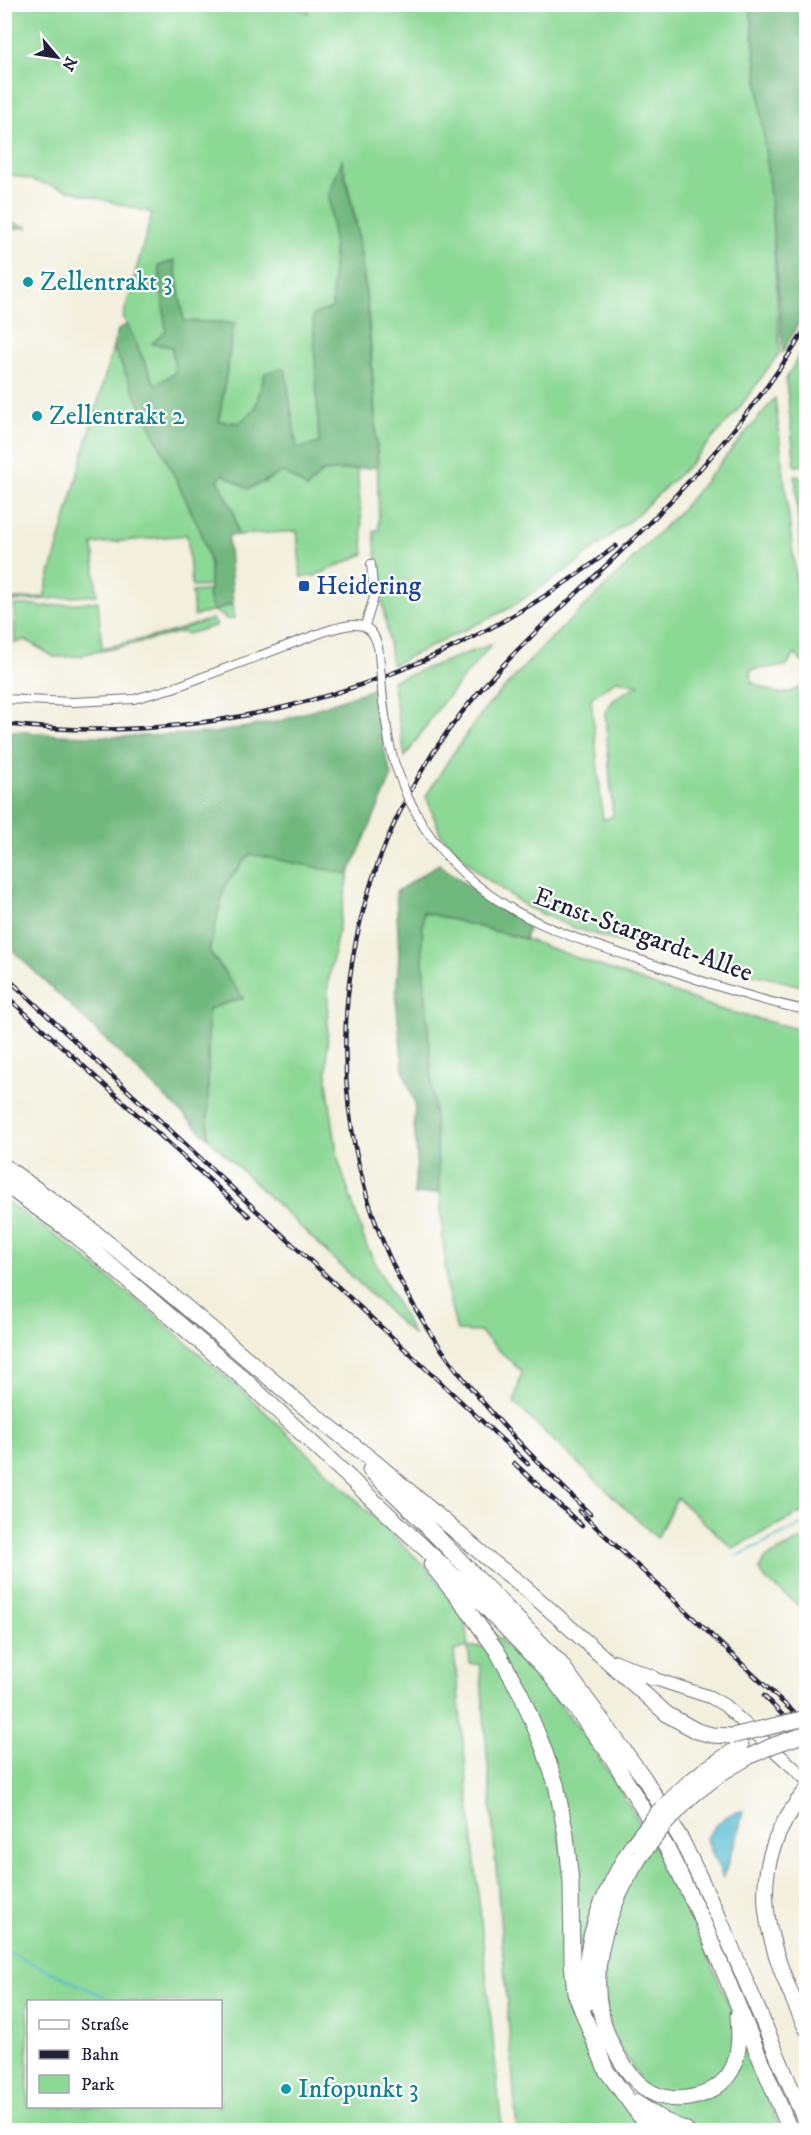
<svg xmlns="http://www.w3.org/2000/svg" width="811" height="2135" font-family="'IM FELL DW Pica',serif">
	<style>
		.green { fill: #8cd895; stroke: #577d68; stroke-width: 1.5; fill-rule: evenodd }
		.forest { fill: #71b87e; stroke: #4a6d5c; stroke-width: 1.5 }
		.water { fill: #52b9d0; stroke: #3a6e86; stroke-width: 1.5 }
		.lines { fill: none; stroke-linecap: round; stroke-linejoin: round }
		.stream { stroke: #52b9d0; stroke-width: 2 }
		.street-casing { stroke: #6b6a73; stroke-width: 10 }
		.secondary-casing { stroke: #6b6a73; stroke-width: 14 }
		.highway-casing { stroke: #6b6a73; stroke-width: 17 }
		.street { stroke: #fff; stroke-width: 8 }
		.secondary { stroke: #fff; stroke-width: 12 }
		.highway { stroke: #fff; stroke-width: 15 }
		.rail-casing { stroke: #22223b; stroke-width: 4.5 }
		.rail { stroke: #fff; stroke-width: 2; stroke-dasharray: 7; stroke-linecap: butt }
		.street-bridge-casing { stroke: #6b6a73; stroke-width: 10; stroke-linecap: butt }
		.highway-bridge-casing { stroke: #6b6a73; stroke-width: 17; stroke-linecap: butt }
		.street-bridge { stroke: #fff; stroke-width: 8 }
		.highway-bridge { stroke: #fff; stroke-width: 15 }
		.culture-dot { fill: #0f9aa8; stroke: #fff; stroke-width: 2 }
		.transit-dot { fill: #1a4fb4; stroke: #fff; stroke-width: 2 }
		.labels { text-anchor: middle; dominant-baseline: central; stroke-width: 4.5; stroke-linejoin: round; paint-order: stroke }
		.culture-label { font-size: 26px; fill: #0d838f; stroke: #fff; text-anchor: start }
		.transit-label { font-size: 26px; fill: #164399; stroke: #fff; text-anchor: start }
		.street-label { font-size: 26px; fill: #22223b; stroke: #fff }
	</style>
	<rect width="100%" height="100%" fill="#fff"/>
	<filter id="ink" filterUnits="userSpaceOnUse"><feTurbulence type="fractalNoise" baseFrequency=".0167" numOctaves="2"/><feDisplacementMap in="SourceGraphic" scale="12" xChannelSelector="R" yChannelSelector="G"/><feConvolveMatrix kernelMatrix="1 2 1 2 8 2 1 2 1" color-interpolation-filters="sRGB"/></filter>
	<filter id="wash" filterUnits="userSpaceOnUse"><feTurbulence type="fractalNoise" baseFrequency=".008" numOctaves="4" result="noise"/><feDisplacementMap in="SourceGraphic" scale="24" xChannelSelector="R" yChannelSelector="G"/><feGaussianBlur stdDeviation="1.35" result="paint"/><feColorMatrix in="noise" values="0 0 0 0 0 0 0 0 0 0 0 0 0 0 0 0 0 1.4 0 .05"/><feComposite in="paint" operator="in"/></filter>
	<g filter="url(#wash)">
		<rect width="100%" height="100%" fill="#f2efdc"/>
		<path class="green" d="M292,4L308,13V4L750,5L772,216L780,352L737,411L688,466L632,519L573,566L510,608L392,665C386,620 377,576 374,531L379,529C377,430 373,330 358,233C354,209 347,185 342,162L329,194L334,248L332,309L318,392L320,443L297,449L265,374L255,409L239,423L219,421L234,323L184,321L174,261L159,266L166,331L153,344L172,347L175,373L156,386L127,324L123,318L152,213L5,173L4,5Z
			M4,221L28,227L11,229L13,267L5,264Z
			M806,343V465L795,466L786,379Z
			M113,347L201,532L210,564V586L192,587L187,535L93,544L97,595L7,602V600L44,597Z
			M775,398L806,666L795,654L786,666L750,670L752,683C782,693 775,700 806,685V987L610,939L569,926L527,907L480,874L441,835L426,796L450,758L483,711L544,645L610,582L680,511ZM617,680L639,685C625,692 613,697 605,712L613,816L603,820L591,698Z
			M357,468L364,554L315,576L301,577L297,531L238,535L233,510L218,480L223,474L265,483L271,477L284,472L307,488L322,472Z
			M795,476H806V611Z
			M210,590L208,596L213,611L194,616L192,592Z
			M98,601L102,648L165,634L212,619L217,625L188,634L181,632L112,649L84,654L82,656L54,657L26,640L15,643L14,605H37L39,607Z
			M233,603L235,618L228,620L214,611Z
			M492,644L439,707L405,757L392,681Z
			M250,854L349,874L328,983L327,1082L338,1159L366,1245L414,1336L208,1138V1009L243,998L209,951L225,885Z
			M423,912L525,939L722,1010L806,1031V1510L733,1548L677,1498L657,1538L514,1403L522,1372L480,1332L457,1331L447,1290L422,947Z
			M4,1200L65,1242L156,1316L258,1405L433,1574L465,1621L468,1647L487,1646L512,1687L539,1751L556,1809L565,1876L570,1977L575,2021L588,2057L607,2088L643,2130H517L480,1665L470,1663L468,1647L454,1651L502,2130H5ZM28,2002H220V2106H28Z
			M806,1537V1611L766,1580L759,1569L766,1558Z
			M481,1619L553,1695L583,1734L619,1788L667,1867L714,1969L781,2130H656L646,2115L640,2094L637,2074L612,2037L603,1996L605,1950L578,1943L565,1809Z"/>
		<path class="forest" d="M750,5H806V310L783,352L772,216Z
			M342,160L357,231L367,301L378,467L322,472L307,488L284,472C271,477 261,484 248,489L223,474L218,480L233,510L238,535L228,536L233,603L213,611L208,595L210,590V564L201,532L113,347L118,330L127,324L155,385L175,373L172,347L152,343L166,331L159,266L174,260L184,321L234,323L219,421L239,423L255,409L265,373L285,368L297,449L319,443L313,315L332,308L334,248L329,194Z
			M378,687L385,754L392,776L349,874L250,854L225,885L209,951L243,998L208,1009V1138L5,943V730L59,735L121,737L212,733L281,721Z
			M439,864L504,912L529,924L525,939L423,912L422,947L440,1192L414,1195L417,1157L414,1125L415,1104L403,1069L396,999L399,954L396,892Z"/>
		<path class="water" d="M743,1811L738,1834L723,1878L706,1838C716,1825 726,1812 743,1811Z"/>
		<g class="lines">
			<path class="stream" d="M737,1556L806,1523
				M4,1950L105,1997"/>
		</g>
	</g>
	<g filter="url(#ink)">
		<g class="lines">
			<defs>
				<path id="street" d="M365,626L374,597L371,564
					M4,699L73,702L134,699L173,688L326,631C353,623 374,617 379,653
					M383,702L389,742L394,762
					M424,827C483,915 564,934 658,966C707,983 756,1000 806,1010"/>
				<path id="secondary" d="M652,1678L710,1697L724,1705L806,1779"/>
				<path id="highway" d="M4,1166L82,1222L168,1292L298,1402L376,1463L487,1558L522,1585L668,1715L697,1731L712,1735L732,1736
					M4,1184L74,1234L245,1380L470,1591L548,1672L611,1756L668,1850L704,1924L790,2130
					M370,1470L412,1511L560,1663L644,1778L682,1841L719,1918L806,2123
					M431,1564L470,1613L497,1651L521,1694L543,1747L556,1784L566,1835L571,1882L572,1963L575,1993L606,2070L650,2130
					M615,1662L652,1678
					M687,1784L703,1771L741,1746
					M806,1791C738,1871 768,1945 806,2028
					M693,1795L723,1772L750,1756
					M640,1857C604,1914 580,1985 614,2049C622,2064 634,2082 649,2091C677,2108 722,2096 734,2065C740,2049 739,2032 738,2015
					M586,2004C581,1941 601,1897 633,1844
					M635,2102L665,2121L686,2130"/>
			</defs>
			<use href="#street" class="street-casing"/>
			<use href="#secondary" class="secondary-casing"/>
			<use href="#highway" class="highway-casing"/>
			<use href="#street" class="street"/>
			<use href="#secondary" class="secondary"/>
			<use href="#highway" class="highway"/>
			<defs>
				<path id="rail" d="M4,724C225,750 442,681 616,546
					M4,975L528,1464
					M4,994L249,1216
					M514,1463L582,1526
					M579,1511L806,1724
					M590,1514C531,1456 471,1397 426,1326C300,1126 325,872 477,694C519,645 568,602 614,558C686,488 754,414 806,328
					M764,1696L806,1739"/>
			</defs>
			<use href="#rail" class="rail-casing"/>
			<use href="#rail" class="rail"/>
			<defs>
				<path id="street-bridge" d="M379,653L383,702
					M394,762L407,796L424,827"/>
				<path id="highway-bridge" d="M732,1736L806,1718
					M750,1756L774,1745L806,1734
					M633,1844L658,1812L687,1784
					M640,1857L665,1824L693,1795"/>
			</defs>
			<use href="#street-bridge" class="street-bridge-casing"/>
			<use href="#highway-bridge" class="highway-bridge-casing"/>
			<use href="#street-bridge" class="street-bridge"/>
			<use href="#highway-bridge" class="highway-bridge"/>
		</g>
	</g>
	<g class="culture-dot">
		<circle cx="28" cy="282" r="6"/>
		<circle cx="37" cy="416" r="6"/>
		<circle cx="286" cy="2089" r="6"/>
	</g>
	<rect class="transit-dot" x="298" y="580" width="12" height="12" rx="3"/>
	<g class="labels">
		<g class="culture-label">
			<text x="40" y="282">Zellentrakt 3</text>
			<text x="49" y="416">Zellentrakt 2</text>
			<text x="298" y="2089">Infopunkt 3</text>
		</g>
		<g class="transit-label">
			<text x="316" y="586">Heidering</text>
		</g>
		<g class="street-label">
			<text transform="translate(643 935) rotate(20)">Ernst-Stargardt-Allee</text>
		</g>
	</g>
	<rect width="811" height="2135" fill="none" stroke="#fff" stroke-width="24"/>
	<rect x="27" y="2000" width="195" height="108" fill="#ffffff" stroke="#a7a7b1" stroke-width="1.5"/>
	<rect x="39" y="2020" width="30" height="9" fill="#ffffff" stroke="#a7a7b1" stroke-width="1.5"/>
	<text x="81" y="2030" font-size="18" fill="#22223b">Straße</text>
	<rect x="39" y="2050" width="30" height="9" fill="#22223b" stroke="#a7a7b1" stroke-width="1.5"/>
	<text x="81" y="2060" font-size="18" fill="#22223b">Bahn</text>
	<rect x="39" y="2075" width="30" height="18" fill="#8cd895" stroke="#a7a7b1" stroke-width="1.5"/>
	<text x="81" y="2090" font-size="18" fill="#22223b">Park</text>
	<g transform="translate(57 57) rotate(119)" stroke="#ffffff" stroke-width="4.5" paint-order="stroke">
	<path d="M0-4.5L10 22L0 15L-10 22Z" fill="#22223b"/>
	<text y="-9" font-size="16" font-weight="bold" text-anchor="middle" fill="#22223b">N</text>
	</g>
</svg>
